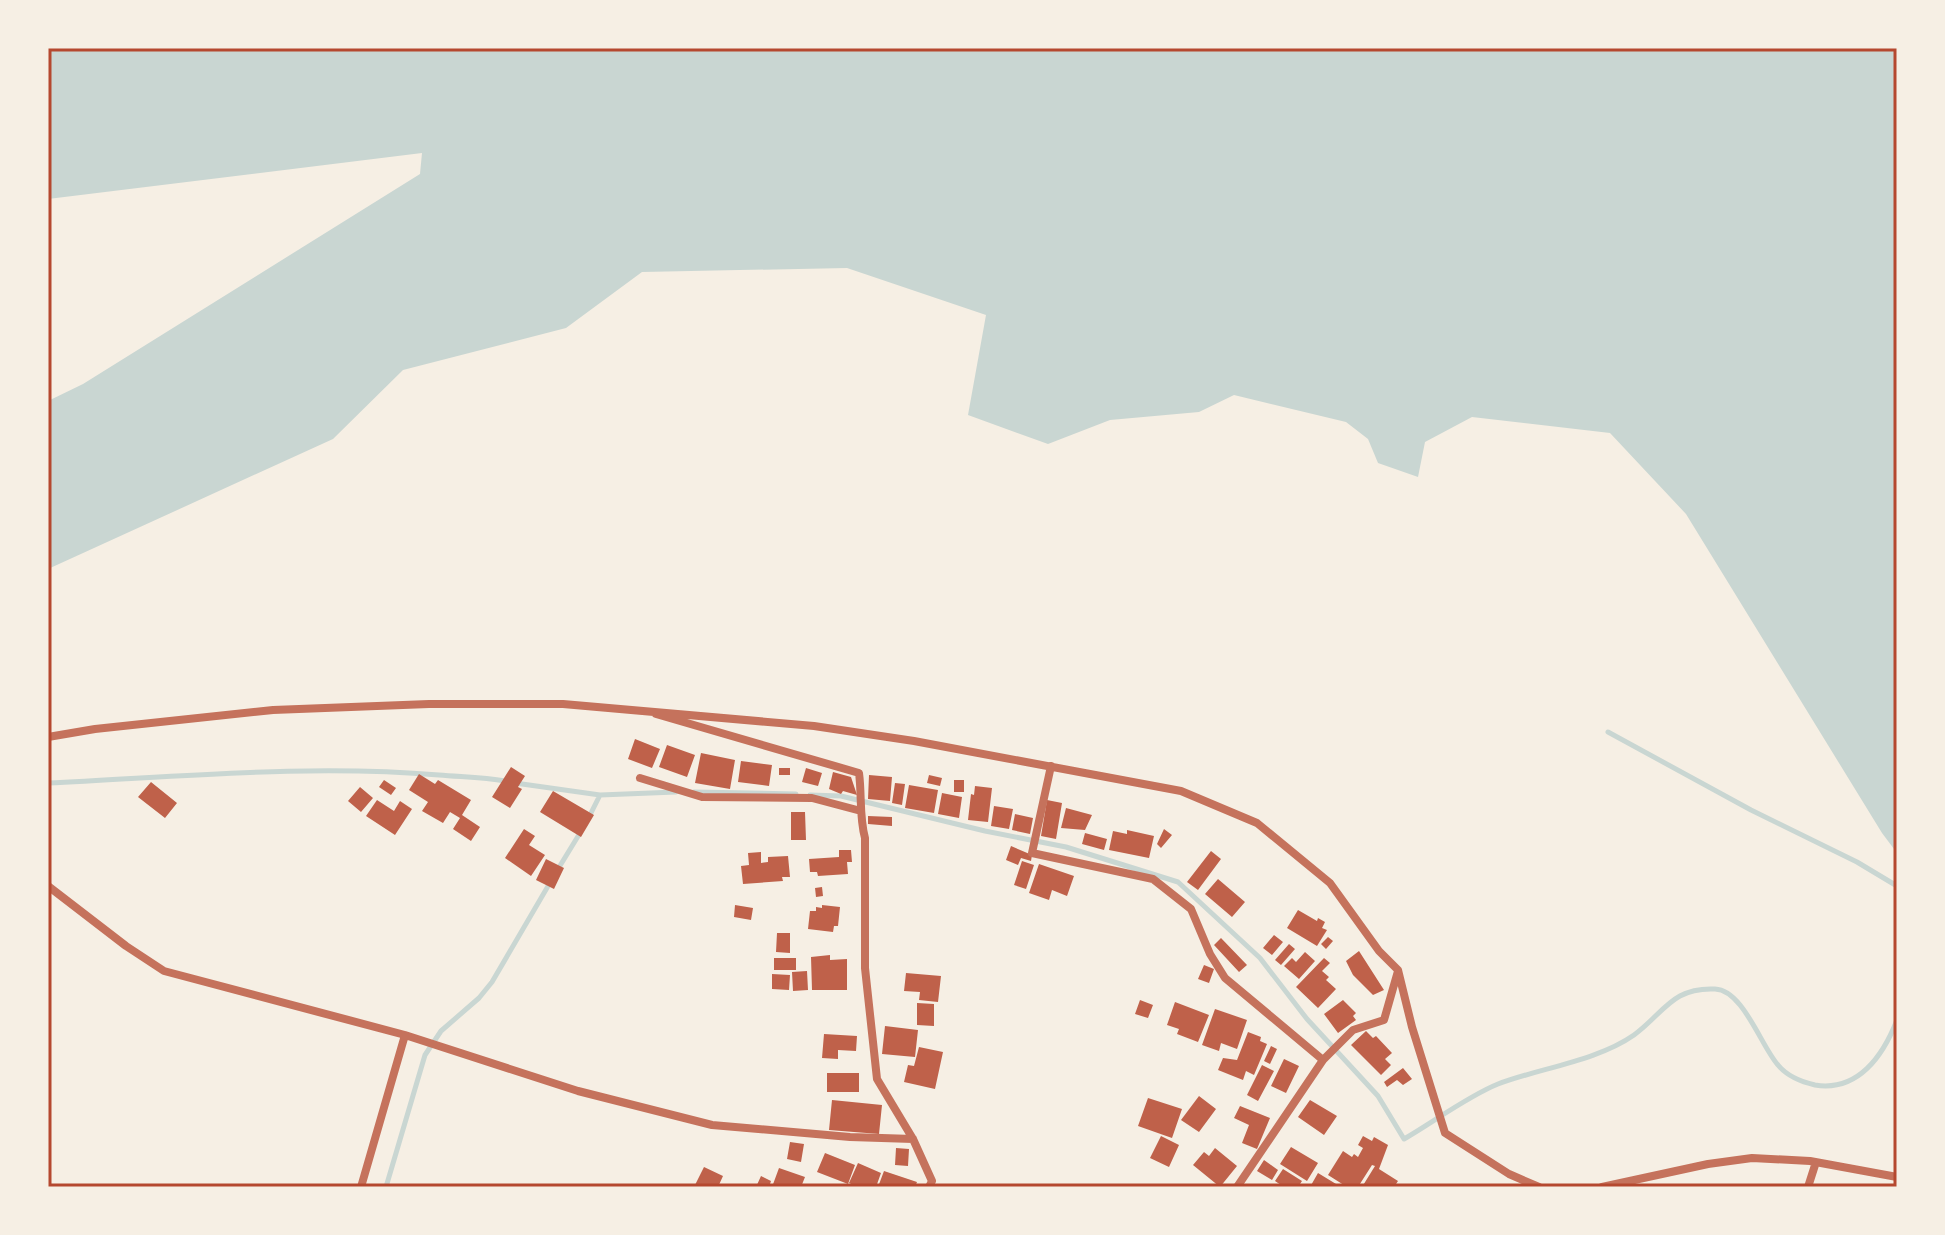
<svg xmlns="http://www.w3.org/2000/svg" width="1945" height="1235" font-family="Rubik,sans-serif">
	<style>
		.water { fill: #c9d6d2 }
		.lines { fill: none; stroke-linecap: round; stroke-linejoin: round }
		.stream { stroke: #c9d6d2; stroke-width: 5 }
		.building { fill: #bf614a }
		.minor { stroke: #c5725c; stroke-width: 8 }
		.neatline { fill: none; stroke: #b5482f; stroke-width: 3 }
	</style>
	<rect width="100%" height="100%" fill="#f6efe4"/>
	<path class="water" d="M48,48H1897V853L1882,833L1686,514L1610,433L1472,417L1425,442L1418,477L1378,463L1368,439L1346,422L1234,395L1199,412L1110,420L1048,444L968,415L986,315L847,268L642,272L566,328L403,370L333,439L48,569V401L83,384L420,174L422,153L48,199Z"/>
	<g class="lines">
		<path class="stream" d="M1608,732L1751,810L1857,862L1897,886
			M48,783C178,777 309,764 439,775C461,777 483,777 505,781
			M515,783L600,795L676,792
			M694,792L796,794
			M810,795L841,796L985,831L1066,847L1178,882L1260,958L1307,1019L1378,1096L1404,1139C1432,1123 1468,1096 1498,1084C1540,1068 1597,1061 1634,1035C1664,1013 1672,987 1715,989C1743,990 1761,1046 1778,1065C1787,1076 1802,1082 1815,1085C1858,1092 1883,1056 1897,1020
			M589,817L600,795
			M558,869L580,833
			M386,1187L425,1055L441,1031L479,998L492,982L551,881"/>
	</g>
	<path class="building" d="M635,739L660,749L652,768L628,759Z
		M667,745L695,755L687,777L659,767Z
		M701,753L735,760L730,789L695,783Z
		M741,761L772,765L769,786L738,782Z
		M511,767L525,776L518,787L522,789L510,808L492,797Z
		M779,768H790V775H779Z
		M806,768L822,773L818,786L802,782Z
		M833,772L851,777L857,795L843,791L841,794L829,789Z
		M419,774L435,784L438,780L471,800L462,815L480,827L471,841L453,829L460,818L450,812L443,823L422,811L428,802L409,790Z
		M869,775L892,777L890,801L868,799Z
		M929,775L942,778L940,786L927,783Z
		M384,780L396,788L391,795L379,787Z
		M954,780H964V792H954Z
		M151,782L177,803L165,818L138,797Z
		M895,783L905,784L902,805L892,803Z
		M909,785L938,790L934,813L905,808Z
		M975,786L992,788L988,822L968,820L971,794L974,795Z
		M360,787L373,798L361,812L348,801Z
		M553,791L594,815L581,837L540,812Z
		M942,793L962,797L959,818L938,814Z
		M377,800L394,811L400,801L412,809L395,835L366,816Z
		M1047,800L1062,803L1056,839L1041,836Z
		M994,806L1013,809L1009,829L991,826Z
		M1066,808L1092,815L1085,830L1061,828Z
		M791,812H805L806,840H791Z
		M1015,814L1033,818L1030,834L1012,830Z
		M868,816L892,817V826L868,824Z
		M524,829L535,836L529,845L545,855L531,876L505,858Z
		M1164,829L1172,835L1161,848L1157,844Z
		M1127,830L1154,836L1149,858L1109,850L1113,831L1127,834Z
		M1085,833L1107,839L1104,850L1082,844Z
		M1011,846L1032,855L1031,861L1021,858L1018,865L1006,860Z
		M839,850H851L852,862H847L848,874L818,876L817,872H810L809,859L839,857Z
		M1211,851L1221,859L1198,890L1187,882Z
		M761,852V863L768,862V857L788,856L790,877H782L783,881L743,884L741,866L749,865L748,853Z
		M546,859L564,868L554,889L536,880Z
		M1022,861L1034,865L1026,889L1014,885Z
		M1039,864L1074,876L1067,896L1052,890L1049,900L1029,893Z
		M1218,879L1245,902L1232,917L1205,894Z
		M822,887L823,896L816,897L815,888Z
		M735,905L753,908L751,920L734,917Z
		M822,905L840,907L838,926H834L833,932L808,929L810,911H816V907L822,908Z
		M1298,910L1317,921L1318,918L1325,922L1322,928L1327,930L1317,946L1287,928Z
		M777,933H790V953L776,952Z
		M1274,935L1283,942L1272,955L1263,948Z
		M1328,937L1333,941L1326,949L1321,944Z
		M1221,938L1247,965L1239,972L1214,945Z
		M1289,944L1295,949L1281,965L1275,960Z
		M1359,951L1384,990L1373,995L1353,975L1346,961Z
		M1305,952L1315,961L1299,979L1284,966L1292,958L1296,962Z
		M830,955V960L847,959V990H812L811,957Z
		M774,958H796V970H774Z
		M1324,958L1330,963L1322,971L1329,977L1326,980L1336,989L1318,1008L1296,987Z
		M1204,965L1214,969L1209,983L1198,979Z
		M807,971L808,990L793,991L792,972Z
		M906,973L941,976L938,1002L919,1000L920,992L904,991Z
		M772,974L790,975L789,990L772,989Z
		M1140,1000L1153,1005L1148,1018L1135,1014Z
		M1343,1000L1356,1013L1353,1016L1356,1020L1338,1033L1324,1014Z
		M1175,1002L1209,1015L1198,1042L1177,1034L1179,1029L1167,1025Z
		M917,1003L934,1004V1026L917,1025Z
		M1215,1009L1247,1020L1237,1049L1221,1043L1219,1051L1202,1045Z
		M885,1026L918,1030L915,1057L882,1054Z
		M1366,1031L1373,1038L1376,1036L1392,1053L1385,1059L1391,1065L1381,1075L1351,1045Z
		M1248,1032L1261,1037L1260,1041L1267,1044L1254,1075L1246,1071L1243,1080L1218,1070L1223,1058L1237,1060Z
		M824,1034L857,1036L856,1051L838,1050V1059L822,1058Z
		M1271,1046L1277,1049L1270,1064L1264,1061Z
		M919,1047L943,1052L935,1089L904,1082L908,1065L914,1066Z
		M1284,1059L1299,1066L1286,1093L1271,1086Z
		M1262,1065L1274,1071L1258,1101L1247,1095Z
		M1403,1068L1412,1079L1403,1085L1397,1080L1387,1087L1384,1082Z
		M827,1073H859V1092H827Z
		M1199,1096L1216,1109L1199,1132L1181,1120Z
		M1148,1098L1182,1109L1172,1138L1138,1126Z
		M832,1100L882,1105L879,1134L829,1130Z
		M1310,1100L1337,1116L1324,1135L1298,1117Z
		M1240,1106L1270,1118L1257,1149L1242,1143L1249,1125L1234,1118Z
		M1161,1136L1179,1145L1169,1167L1150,1158Z
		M1363,1136L1372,1141L1374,1137L1388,1145L1379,1169L1398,1181L1394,1187H1362L1375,1166L1372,1165L1358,1187H1347L1328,1175L1343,1151L1352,1157L1354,1154L1358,1157L1363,1148L1358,1145Z
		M790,1142L804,1144L801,1162L787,1159Z
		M1291,1147L1318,1163L1307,1181L1280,1164Z
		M896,1148L909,1149L908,1166L895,1165Z
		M1215,1148L1237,1166L1220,1187L1193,1165L1204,1152L1209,1156Z
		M825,1153L855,1165L848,1184L817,1172Z
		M1264,1160L1278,1170L1272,1180L1257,1171Z
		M858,1163L881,1173L876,1187H858L849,1183Z
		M704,1167L723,1176L718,1187H694Z
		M779,1168L805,1177L801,1187H772Z
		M1283,1169L1302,1181L1298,1187H1284L1275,1181Z
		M884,1171L917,1182L915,1187H878Z
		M1318,1173L1341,1187H1310Z
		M761,1176L771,1181L769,1187H756Z"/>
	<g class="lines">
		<path class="minor" d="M656,714L859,773C862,795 859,816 865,838V968L877,1079L913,1139L932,1181L929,1187
			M48,737L95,729L273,710L429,704H563L814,726L914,741L1181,791L1257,823L1330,883L1379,951L1398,970L1412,1027L1445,1133L1509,1174L1539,1187
			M1051,766L1032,853L1153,879L1191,909L1210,954L1225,978L1323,1060
			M640,778L702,797L812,798L861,811
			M48,886L126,946L164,971L405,1035L578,1091L712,1125L850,1137L913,1139
			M361,1187L405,1035
			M1237,1187L1323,1060L1353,1030L1384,1020L1398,971
			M1602,1187L1708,1164L1752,1158L1810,1161L1897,1177
			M1808,1187L1816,1162"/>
	</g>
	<rect width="1945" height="1235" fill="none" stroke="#f6efe4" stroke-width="100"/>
	<rect x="50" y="50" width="1845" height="1135" class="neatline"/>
</svg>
